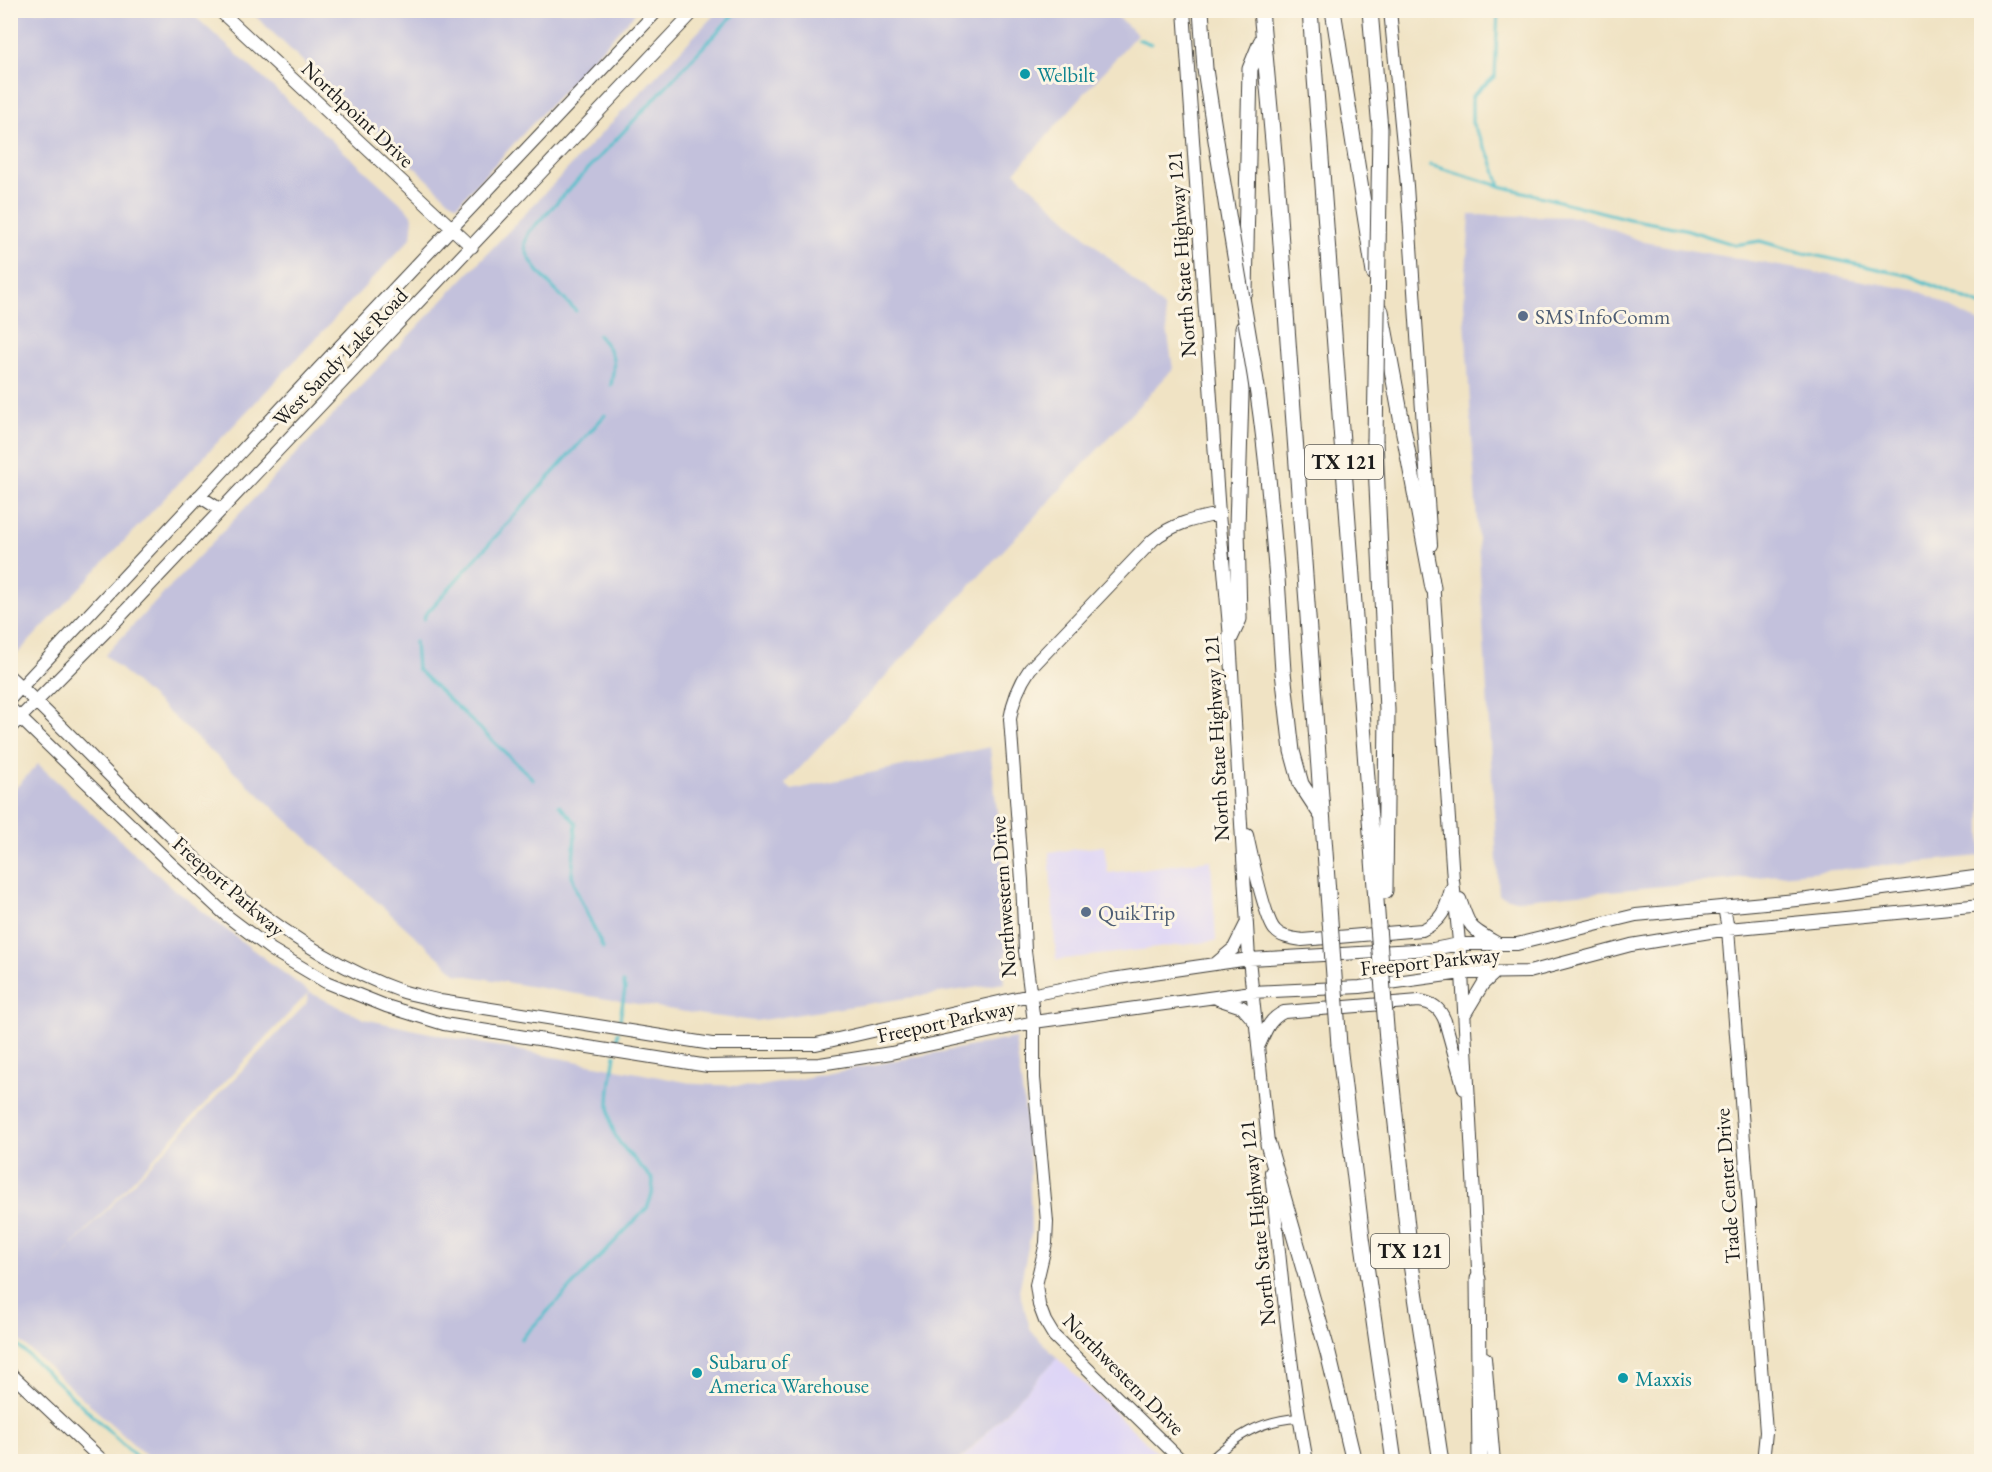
<svg xmlns="http://www.w3.org/2000/svg" width="1992" height="1472" font-family="'EB Garamond',serif">
	<style>
		.built { fill: #ded5f6 }
		.industrial { fill: #c3c1dc; fill-rule: evenodd }
		.lines { fill: none; stroke-linecap: round; stroke-linejoin: round }
		.stream { stroke: #52bfca; stroke-width: 3 }
		.street-casing { stroke: #3c3a35; stroke-width: 10 }
		.secondary-casing { stroke: #3c3a35; stroke-width: 14 }
		.highway-casing { stroke: #3c3a35; stroke-width: 17 }
		.street { stroke: #fff; stroke-width: 8 }
		.secondary { stroke: #fff; stroke-width: 12 }
		.highway { stroke: #fff; stroke-width: 15 }
		.highway-bridge-casing { stroke: #3c3a35; stroke-width: 17; stroke-linecap: butt }
		.highway-bridge { stroke: #fff; stroke-width: 15 }
		.culture-dot { fill: #0f9aa8; stroke: #fcf5e5; stroke-width: 2 }
		.service-dot { fill: #5c6f8a; stroke: #fcf5e5; stroke-width: 2 }
		.labels { text-anchor: middle; dominant-baseline: central; stroke-width: 6; stroke-linejoin: round; paint-order: stroke }
		.shield { fill: #fcf5e5; stroke: #5f5d58; stroke-width: 1.5 }
		.shield-label { font-size: 20px; font-weight: bold; fill: #1c1c1c }
		.culture-label { font-size: 21px; fill: #0d838f; stroke: #fcf5e5; text-anchor: start }
		.street-label { font-size: 21px; fill: #1c1c1c; stroke: #fcf5e5 }
		.service-label { font-size: 21px; fill: #4e5e75; stroke: #fcf5e5; text-anchor: start }
	</style>
	<rect width="100%" height="100%" fill="#fcf5e5"/>
	<filter id="ink" filterUnits="userSpaceOnUse"><feTurbulence type="fractalNoise" baseFrequency=".0167" numOctaves="2"/><feDisplacementMap in="SourceGraphic" scale="12" xChannelSelector="R" yChannelSelector="G"/><feConvolveMatrix kernelMatrix="1 2 1 2 8 2 1 2 1" color-interpolation-filters="sRGB"/></filter>
	<filter id="wash" filterUnits="userSpaceOnUse"><feTurbulence type="fractalNoise" baseFrequency=".008" numOctaves="4" result="noise"/><feDisplacementMap in="SourceGraphic" scale="24" xChannelSelector="R" yChannelSelector="G"/><feGaussianBlur stdDeviation="1.35" result="paint"/><feColorMatrix in="noise" values="0 0 0 0 0 0 0 0 0 0 0 0 0 0 0 0 0 1.4 0 .05"/><feComposite in="paint" operator="in"/></filter>
	<g filter="url(#wash)">
		<rect width="100%" height="100%" fill="#f0e3c4"/>
		<path class="built" d="M1104,846L1108,873L1211,860L1216,941L1056,960L1049,852Z
			M1057,1358L1166,1461L959,1462Z"/>
		<path class="industrial" d="M10,11H189L406,208L413,217L411,238L18,653L10,649Z
			M250,11H637L457,205L449,200Z
			M718,11H1111L1137,34L1015,172L1164,308L1173,369L785,784L792,790L990,747L1005,887L1008,942L1003,968L1005,983L755,1021L704,1015L457,974L105,655Z
			M1470,215L1579,217L1644,242L1920,291L1981,323V856L1515,900L1499,895L1464,302Z
			M38,764L170,886L228,931L309,992L364,1019L458,1039L696,1084L757,1087L1015,1038L1029,1140L1031,1234L1019,1291L1031,1331L1057,1358L959,1461H152L11,1333V793ZM309,993L306,1004L49,1270L308,993Z"/>
		<g class="lines">
			<path class="stream" d="M1498,10L1495,76L1472,96V123L1491,158L1500,186L1629,219L1685,229L1735,245L1760,241L1791,250L1910,276L1982,306
				M1138,39L1151,44
				M1430,165L1500,186
				M576,311C561,295 528,267 525,246C525,242 527,236 529,232L738,10
				M598,335C615,354 616,359 611,385
				M424,619L425,615L605,415
				M415,642L417,669L533,779
				M559,805L576,823L572,875L577,892L603,948
				M619,1025L625,989L623,983
				M616,1049L618,1032
				M10,1338L142,1462
				M521,1339L647,1208L652,1195L653,1180C642,1167 629,1155 619,1142C602,1117 611,1082 615,1055"/>
		</g>
	</g>
	<g filter="url(#ink)">
		<g class="lines">
			<defs>
				<path id="street" d="M1208,1462C1236,1436 1260,1420 1299,1418"/>
				<path id="secondary" d="M219,10L472,247
					M1184,10L1219,514L1230,638L1249,959L1269,1152
					M1390,10L1407,186L1431,545
					M199,496L221,510
					M1433,580L1453,880L1462,973L1479,1287
					M10,677C132,790 240,933 401,991C413,995 427,997 440,1001L712,1044H816L1030,995L1112,979L1249,959L1433,949L1459,944H1517L1636,915L1807,899L1982,876
					M10,699L307,381L658,10
					M10,708L170,863L227,916L272,950L326,982L386,1006L444,1024L708,1066L820,1064L891,1053L1034,1022L1252,992L1360,987L1462,973L1529,972L1631,945L1728,929L1982,905
					M10,728L114,623L695,10
					M1247,835C1251,853 1265,920 1275,930C1282,938 1292,938 1302,940L1422,930C1442,921 1446,909 1451,889
					M1460,899C1470,929 1470,928 1497,943
					M1724,907L1728,929L1766,1432L1763,1462
					M1215,964L1234,948L1246,924
					M1218,999L1242,1007L1255,1022
					M1465,1014L1483,984L1496,972
					M1259,1045C1266,1030 1269,1019 1284,1012L1419,1001C1433,1003 1440,1008 1445,1021L1464,1089
					M1271,1172C1281,1269 1289,1366 1307,1462
					M1485,1358L1494,1462
					M10,1373L104,1462
					M1183,1462L1054,1336L1045,1321L1039,1305L1036,1285L1046,1243L1047,1222L1034,1078V1022L1025,951L1022,880L1010,719C1013,699 1019,685 1030,669L1153,540C1172,524 1194,519 1219,514"/>
				<path id="highway" d="M1201,10L1205,69
					M1261,10L1276,175L1328,893
					M1310,10L1378,927
					M1333,10L1374,273
					M1245,292L1250,69L1261,42
					M1381,311L1433,588
					M1375,441L1387,710L1385,891
					M1277,578L1283,672L1292,751L1301,784L1322,816
					M1230,638L1239,619L1237,527L1243,328
					M1387,1040L1411,1264L1441,1462
					M1339,1045L1362,1237L1394,1462
					M1268,1144L1328,1353L1354,1462
					M1478,1279L1480,1462"/>
			</defs>
			<use href="#street" class="street-casing"/>
			<use href="#secondary" class="secondary-casing"/>
			<use href="#highway" class="highway-casing"/>
			<use href="#street" class="street"/>
			<use href="#secondary" class="secondary"/>
			<use href="#highway" class="highway"/>
			<defs>
				<path id="highway-bridge" d="M1370,10L1380,129L1375,441
					M1205,69C1220,171 1238,273 1255,375C1266,442 1271,510 1277,578
					M1328,893L1339,1045
					M1378,927L1387,1040"/>
			</defs>
			<use href="#highway-bridge" class="highway-bridge-casing"/>
			<use href="#highway-bridge" class="highway-bridge"/>
		</g>
	</g>
	<g class="culture-dot">
		<circle cx="1025" cy="74" r="6"/>
		<circle cx="697" cy="1373" r="6"/>
		<circle cx="1623" cy="1378" r="6"/>
	</g>
	<g class="service-dot">
		<circle cx="1523" cy="316" r="6"/>
		<circle cx="1086" cy="912" r="6"/>
	</g>
	<g class="labels">
		<g class="shield">
			<rect x="1305" y="445" width="78" height="34" rx="4.5"/>
			<rect x="1371" y="1234" width="78" height="34" rx="4.5"/>
		</g>
		<g class="shield-label">
			<text x="1344" y="462">TX 121</text>
			<text x="1410" y="1251">TX 121</text>
		</g>
		<g class="culture-label">
			<text x="1037" y="74">Welbilt</text>
			<text x="709" y="1361">Subaru of<tspan x="709" dy="24">America Warehouse</tspan></text>
			<text x="1635" y="1378">Maxxis</text>
		</g>
		<g class="street-label">
			<text transform="translate(358 114) rotate(43)">Northpoint Drive</text>
			<text transform="translate(1181 254) rotate(-94)">North State Highway 121</text>
			<text transform="translate(340 357) rotate(-46)">West Sandy Lake Road</text>
			<text transform="translate(1216 738) rotate(-93)">North State Highway 121</text>
			<text transform="translate(229 886) rotate(41)">Freeport Parkway</text>
			<text transform="translate(1003 897) rotate(-94)">Northwestern Drive</text>
			<text transform="translate(1430 961) rotate(-6)">Freeport Parkway</text>
			<text transform="translate(946 1021) rotate(-12)">Freeport Parkway</text>
			<text transform="translate(1727 1186) rotate(-94)">Trade Center Drive</text>
			<text transform="translate(1257 1223) rotate(-96)">North State Highway 121</text>
			<text transform="translate(1124 1374) rotate(45)">Northwestern Drive</text>
		</g>
		<g class="service-label">
			<text x="1535" y="316">SMS InfoComm</text>
			<text x="1098" y="912">QuikTrip</text>
		</g>
	</g>
	<rect width="1992" height="1472" fill="none" stroke="#fcf5e5" stroke-width="36"/>
</svg>
